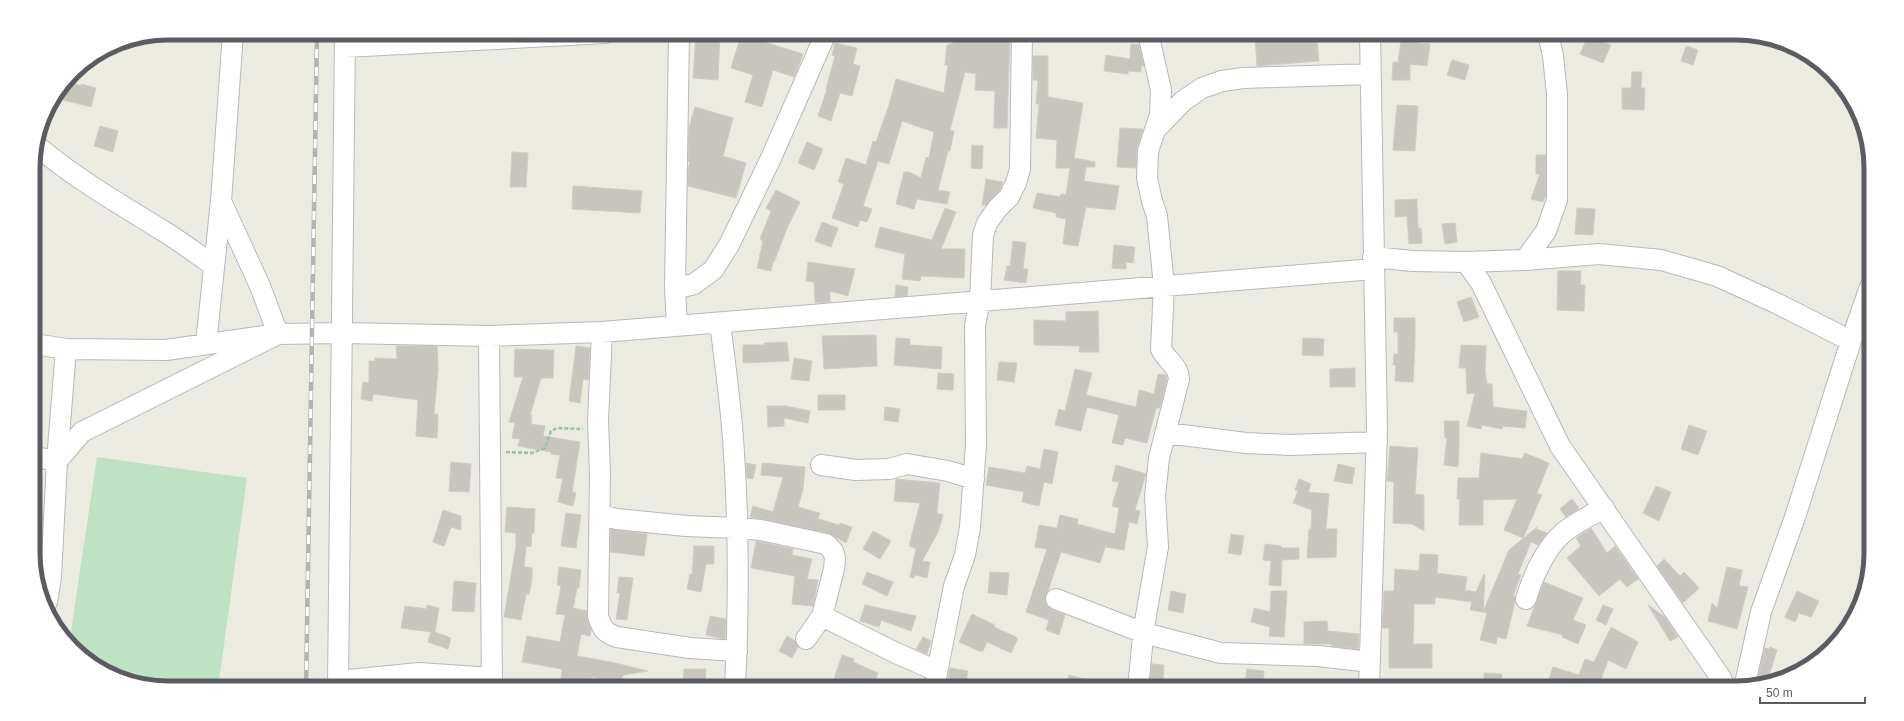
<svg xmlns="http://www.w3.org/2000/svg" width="1904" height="721" font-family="Arial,sans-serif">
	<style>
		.green { fill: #bfe2c3 }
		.building { fill: #c7c5be; stroke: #d0cdc0 }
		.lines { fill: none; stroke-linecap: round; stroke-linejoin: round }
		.minor-casing { stroke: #b7b8bd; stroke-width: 22 }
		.path { stroke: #99c2a9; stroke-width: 2.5; stroke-dasharray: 4 2; stroke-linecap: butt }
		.minor { stroke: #fff; stroke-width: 20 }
		.rail-casing { stroke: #b2b3b3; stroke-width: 4.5 }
		.rail { stroke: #fff; stroke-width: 3; stroke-dasharray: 9; stroke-linecap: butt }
		.rim { fill: none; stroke: #5a5c61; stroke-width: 5 }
	</style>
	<rect width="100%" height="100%" fill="#ecebe1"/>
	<path class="green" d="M97,457L247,478L218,688H168L125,681L69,644Z"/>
	<path class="building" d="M696,33H720L718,80L693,78Z
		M957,33H1010L1007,128H994L995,91L975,90L976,74L965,72L950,130L954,131L950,151H948L938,190L950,192L947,204L917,199L914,209L896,204L904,172H909L921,178L926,157L929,158L934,132L902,121L889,164L878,161L863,206L872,209L867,222L860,220L858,227L832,218L844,184L838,182L846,158L866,165L873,141L876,142L889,105L896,79L944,93L948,65H945L947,45L956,42Z
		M1283,33H1316L1319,61L1257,66L1255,35Z
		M741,35L803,54L794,77L773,70L762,107L745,102L753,75L731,68Z
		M1588,36L1611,45L1603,63L1580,54Z
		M1401,41L1430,44L1427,66L1410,64V80H1392L1393,62H1398Z
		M835,43L857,48L853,64L860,66L852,96L840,93L831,121L818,116L827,89H826L835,56L832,55Z
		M1131,44L1139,45L1144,66H1141V72L1128,71V74L1104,71L1106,55L1130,59Z
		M1686,46L1698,50L1693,65L1681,61Z
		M1033,56H1048V97L1083,103L1074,158L1095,162V167H1086L1084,181L1119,186L1115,210L1086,207L1078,246L1063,244L1066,219L1056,217V213L1033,208L1037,193L1060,197L1061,194L1066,195L1070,168H1056L1057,140L1036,138L1039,104H1036L1038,80H1033Z
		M1452,60L1469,65L1465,80L1447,75Z
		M1632,72H1642L1641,88H1645L1644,110L1622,109V88H1631Z
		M68,81L81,86V84L96,88L91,107L55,98Z
		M1397,105L1418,106L1415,151L1393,150Z
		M695,107L733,118L723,156L746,163L736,198L688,186V169L690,162L688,161L689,128Z
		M100,126L118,131L113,152L94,146Z
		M1120,128L1143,129L1137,148L1136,168L1117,167Z
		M807,142L823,149L814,170L798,163Z
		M972,145L983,146L982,169L971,168Z
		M512,152L528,153L526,187H510Z
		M1536,155H1546V194L1543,202L1531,199L1540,174H1536Z
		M986,179L1003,182L1000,190L986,205H982Z
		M573,186L642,191L640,213L572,209Z
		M776,190L800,202L788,226L774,262H773L771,271L757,268L763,241L760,239L771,211L766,208Z
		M1417,199L1418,228H1421L1422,243L1409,244L1407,216L1395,217V200Z
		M945,208L956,212L941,249H965L964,278L921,276L920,281L902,279L905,254L875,247L880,227L932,240Z
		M1577,208L1595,209L1593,235L1575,234Z
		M822,222L838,228L831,247L815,241Z
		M1455,223L1457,242L1445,244L1442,224Z
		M1013,241L1026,243L1023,269H1028L1026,283L1004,280L1007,266H1010Z
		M1114,245L1135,247L1133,263L1126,262V269L1112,268Z
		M808,262L855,269L848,296L830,291V302L815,303L814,282L806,281Z
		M1558,271H1581L1580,285H1585L1584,311L1557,310Z
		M896,285L908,287L907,296L895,297Z
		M1471,297L1479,317L1464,322L1457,302Z
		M1098,311L1099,352H1079L1080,346L1034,345V320L1066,321V312Z
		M1394,318H1415V342H1413L1415,343L1413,382L1395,381L1396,365H1393L1394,354H1398V332H1394Z
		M876,335L877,366L824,369L822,336Z
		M896,338L910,339V345L942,347L941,369L894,365Z
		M1303,338L1324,339L1323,356L1302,355Z
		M787,342L789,361L743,363V345H765L764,343Z
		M1461,345L1486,346L1485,371L1487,384H1492L1493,407L1527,411L1525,428L1503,426L1502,429L1482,425L1481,429L1467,426L1475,393L1467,394L1466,368H1459Z
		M396,346H437L438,369L434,414H438L437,438L416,436L418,400L373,394L372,401L361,399L363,382L369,383V361H375V358L397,359Z
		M576,346L590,348L588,380L583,379L580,403L569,401Z
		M515,349L554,350L553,378H541L530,415H532L531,424L545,426L543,436L580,442L572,492L576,493L573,506L558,502L563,479L556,478L560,455L551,454V452L518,446L520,439L512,438L515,423L509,422L523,377H514Z
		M794,358L812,361L809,381L791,379Z
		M999,362L1017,363L1014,382L997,380Z
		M1355,368V387H1330V369Z
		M1075,369L1092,373L1086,395L1136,407L1139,390L1154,394L1158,374L1166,375L1167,379L1160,408H1156L1147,443L1125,438L1123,445L1112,443L1119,415L1087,407L1081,431L1055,425L1059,409L1065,411Z
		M938,373L954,374L953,390L937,389Z
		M818,395H845V410H818Z
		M767,406H786L810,411L808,423L784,418V426L768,427Z
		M885,407L900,409L898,422L884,420Z
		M1444,421H1459V450L1458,467L1444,465L1447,438H1445Z
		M1689,425L1707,431L1698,455L1681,449Z
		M1390,446L1418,448L1415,494L1424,495V531L1412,524L1393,523L1394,482L1387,481Z
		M1044,449L1058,452L1052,484L1044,482L1039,506L1022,502L1024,492L986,485L989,467L1025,473L1027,466L1040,469Z
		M1481,453L1522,459L1525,453L1549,463L1537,493L1542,495L1523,538L1504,530L1517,499L1483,500V525H1459L1460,499H1457L1458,478H1479Z
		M451,462L471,464L469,492L449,491Z
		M746,463L756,465L753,479L747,478Z
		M762,463L805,467L803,489L798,507L820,513L818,519L839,525L840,523L852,527L846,543L828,533L763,519L750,517L753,506L773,512L783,477L761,475Z
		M1338,464L1355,468L1352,484L1334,481Z
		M1116,465L1146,474L1135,510L1140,511L1137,524L1129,522L1124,550L1105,547L1100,563L1061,552L1045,600L1047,606L1052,610L1065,615L1059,635L1046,630L1049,620L1026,612L1047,549L1035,547L1039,525L1057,528L1060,515L1078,519L1077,524L1115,534L1119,508L1112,506L1119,482L1112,481Z
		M896,479L940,483L937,513L943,515L938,532L922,561L930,562L927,578L915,575L914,578L910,577L916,549L909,546L920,503L894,501Z
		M1299,479L1311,484L1308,492L1329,494L1326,529H1337L1336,557L1307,558L1309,529H1311L1312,510L1293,503L1298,491L1295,490Z
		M1656,486L1671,492L1659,521L1643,513Z
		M1572,499L1579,508L1566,517L1560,509Z
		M507,507L535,509L534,533H532L531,547L526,546L524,567L532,568V579L529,594H526L521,620L504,617L516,546V533L505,532Z
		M443,510L461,516V530L451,527L444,546L433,542Z
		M566,513L581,515L576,548L561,546Z
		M1537,527L1536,529L1547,533L1538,545L1531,542L1518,574L1521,575L1513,596H1515V602L1506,639L1497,637L1496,644L1480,640L1487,613L1483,612L1509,550Z
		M1591,528L1607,553L1615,546L1638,579L1627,587L1620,579L1599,596L1567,558L1581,546L1576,538Z
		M611,529L647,534L644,556L610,552Z
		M873,531L891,541L880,559L863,549Z
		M1231,534L1244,536L1241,555L1228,553Z
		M756,541L793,549L792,555L812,559L807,579L818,580L813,606L792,604L795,576L751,568Z
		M1265,544L1281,546V548H1299V559L1282,560L1281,586L1269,585L1271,561L1263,560Z
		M694,546H714V564H706L701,592L687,589L690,574L692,575Z
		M1420,554L1438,555L1437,573L1467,577L1465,590L1476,592L1484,574L1485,575L1483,612L1470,610L1472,602L1435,597V604H1414L1413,644H1432V668H1389V628H1382L1384,591H1394L1395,569L1419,571Z
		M1664,559L1680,576L1684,572L1699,588L1683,603L1657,566Z
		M559,567L581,570L579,588H577L573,608L587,611V619L591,630L590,636L581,634L577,656L611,662L648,671L623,675L621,684L592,677L591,688H560L562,669L522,662L527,636L560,642L565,615L556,614L561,586L557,585Z
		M1727,567L1742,570L1739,586L1748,587L1737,629L1708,621L1712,603L1717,608Z
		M867,572L893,582L887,596L862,584Z
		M990,572L1009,573L1007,595L988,593Z
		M619,577L633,578L627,620L616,619L620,593H617Z
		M454,581L476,583L474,612L452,611Z
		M1544,582L1583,598L1573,620L1586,625L1578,644L1562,637L1563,635L1527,626Z
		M1171,591L1186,594L1183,613L1168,610Z
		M1271,591H1287L1284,637L1269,636L1270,627L1251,622L1254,608L1270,612Z
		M1797,591L1819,601L1811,617L1799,613L1795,622L1785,617Z
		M427,605L439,608L435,632L451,638L448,649L428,642L431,632L401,628L405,606L427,609Z
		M865,605L916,616L911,631L881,620L879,627L860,621Z
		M1603,605L1613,609L1606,625L1596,620Z
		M1648,605L1665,617L1678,637L1670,641Z
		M972,614L995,625L994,627L1018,638L1011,653L987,642L983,651H979L959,642Z
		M710,616L726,619L725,639L706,635Z
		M1327,621L1328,631L1359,634L1358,649L1331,646L1332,644H1304V622Z
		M1611,627L1638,642L1626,669L1608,660L1598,688H1556L1547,685L1553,667L1579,675L1585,659L1594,662Z
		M787,636L795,641L798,647L792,658L779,651Z
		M923,637L931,641L927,654L916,649Z
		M1770,647L1777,650L1767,682L1756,685L1765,648L1769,649Z
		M842,655L854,659L853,662L878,673L873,688H852L833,682Z
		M1152,664L1164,665L1163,679H1150Z
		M950,668L968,671L965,688H946Z
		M684,669H706L705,688H683Z
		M1247,669L1264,671L1263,684L1245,682Z
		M1484,673L1502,674L1501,688H1484Z
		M1069,675L1102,684L1101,688H1065Z"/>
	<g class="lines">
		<defs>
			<path id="minor" d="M345,47L606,33
				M1155,130L1183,101L1202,88L1222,81L1243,78L1370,74
				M37,146C76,179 121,205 165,232C181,242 197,254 213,265
				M1373,257L1413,261L1466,262L1525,260L1599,254L1661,260L1717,276L1778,304L1851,341
				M1525,260L1546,231L1557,200V94L1553,56L1548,33
				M1466,262L1481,283L1560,446L1721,678L1725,688
				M675,289L694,284L713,270L729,245L771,158L826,33
				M720,323C725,361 730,400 733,438C739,521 739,605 735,688
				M677,326L675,289L679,33
				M602,332L598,420L600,474L598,616C602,629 605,633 617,637L690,648L737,651
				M489,336L492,688
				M34,344L66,349L166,350L278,334L343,333L489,336L602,332L1374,269
				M206,344L221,201L233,33
				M1166,433L1246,443L1290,445L1377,442
				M35,457L57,461L66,349
				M821,465L856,470L889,469L907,464L948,471L974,479
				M600,515L617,519L686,526L738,528L761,530L826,544L833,551L835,558L834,569L822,616L806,639
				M1056,599L1144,633L1221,653L1318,656L1370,662
				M1526,599C1532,579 1542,557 1555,541C1568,526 1588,517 1604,508
				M47,602L51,577L57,461L82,432L278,334L260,286L221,201
				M822,616L896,653L937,671
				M339,681L419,673L492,678
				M338,688L345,33
				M934,688L954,586L965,555L970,527L976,445L975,325L980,300L983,235L987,223L997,209L1009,197L1016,183L1020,169L1022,33
				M1138,688L1144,627L1158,547L1155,496L1159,458L1179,379C1178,365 1167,361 1161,349L1164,286L1157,216L1152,201L1147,178L1148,151L1160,115L1161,90L1148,33
				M1369,688L1377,428L1370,33
				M1744,688L1761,612L1795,517L1851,341L1870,287"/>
		</defs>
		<use href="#minor" class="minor-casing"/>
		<path class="path" d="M506,452L532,453L545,448L551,431L557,428L583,429"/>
		<use href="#minor" class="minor"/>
		<defs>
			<path id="rail" d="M306,688L317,33"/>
		</defs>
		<use href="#rail" class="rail-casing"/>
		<use href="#rail" class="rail"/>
	</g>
	<path d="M0 0H1904V721H0ZM168 40H1736A128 128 0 0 1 1864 168V553A128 128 0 0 1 1736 681H168A128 128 0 0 1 40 553V168A128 128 0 0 1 168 40Z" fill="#fff" fill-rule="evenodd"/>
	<path class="rim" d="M168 40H1736A128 128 0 0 1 1864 168V553A128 128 0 0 1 1736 681H168A128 128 0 0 1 40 553V168A128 128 0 0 1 168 40Z"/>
	<path d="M1760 697v6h105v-6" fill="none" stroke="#5a5c61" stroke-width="2"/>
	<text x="1766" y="697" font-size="12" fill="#5a5c61" stroke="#ffffff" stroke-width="3" paint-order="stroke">50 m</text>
</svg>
